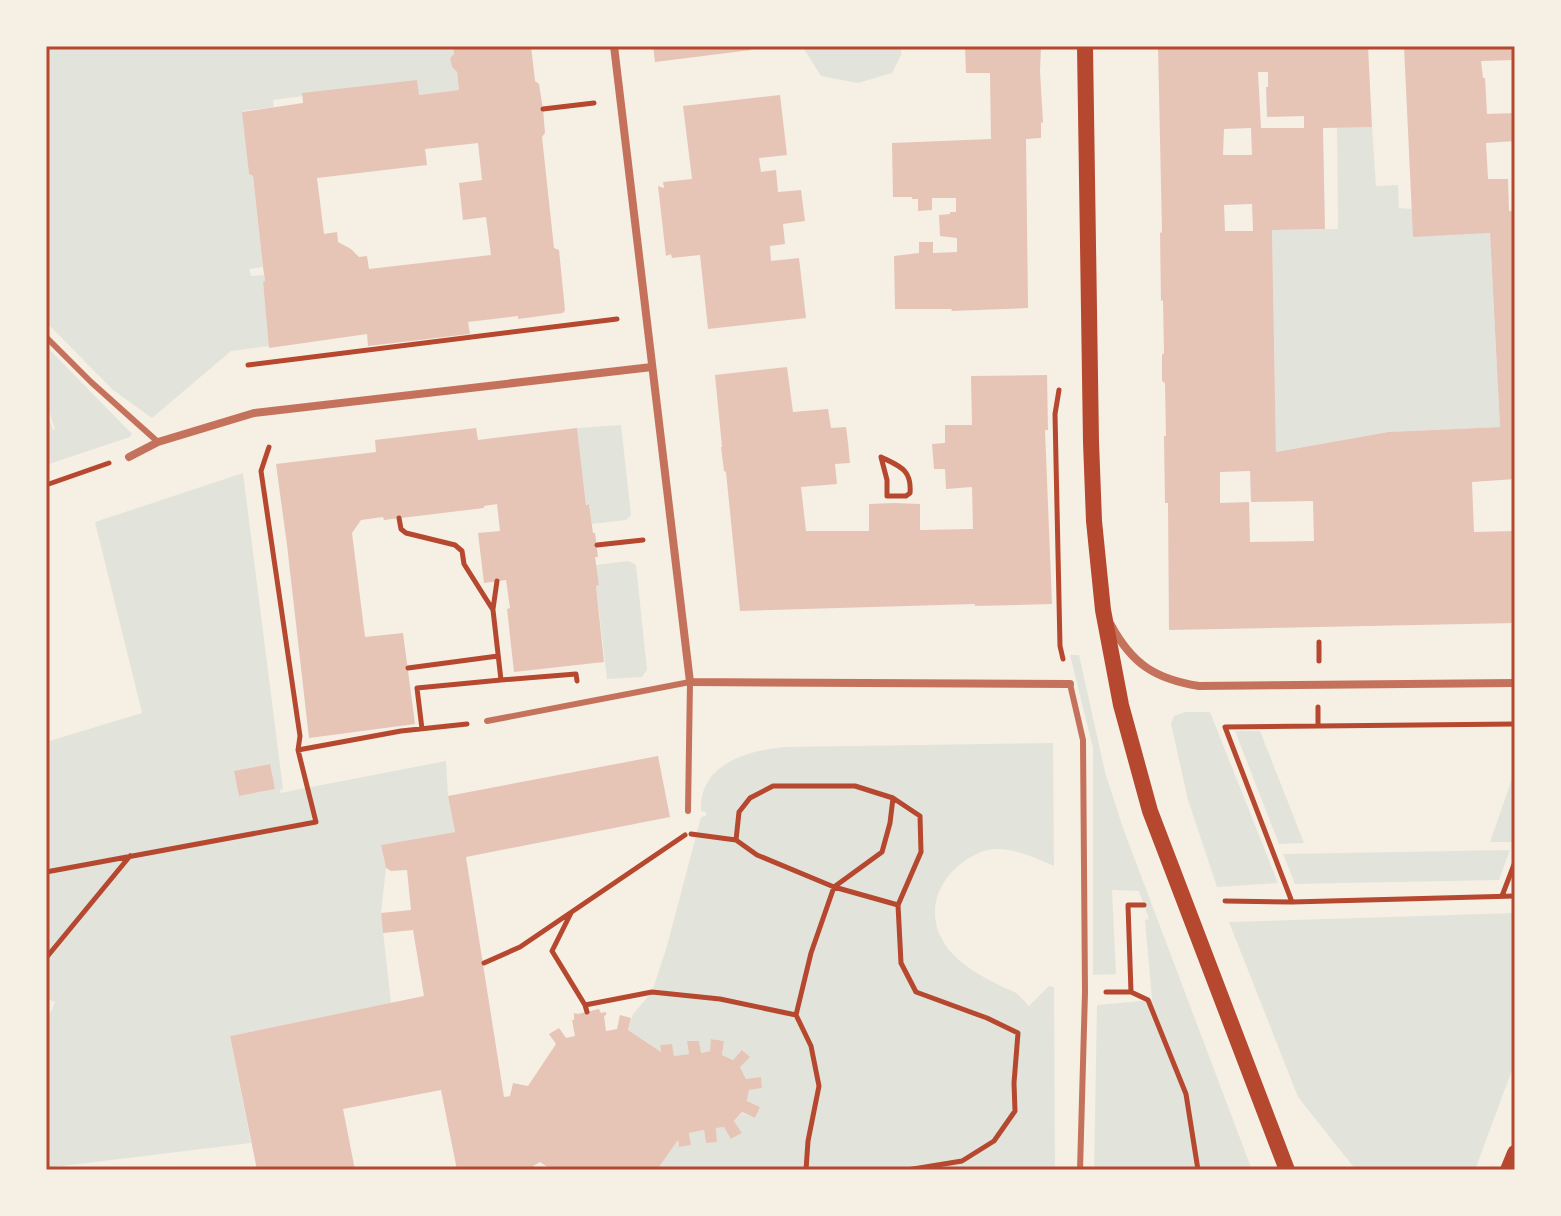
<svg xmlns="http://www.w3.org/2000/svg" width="1561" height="1216" font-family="Merriweather,serif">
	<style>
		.green { fill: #e2e4dc; fill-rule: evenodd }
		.building { fill: #e6c5b7; fill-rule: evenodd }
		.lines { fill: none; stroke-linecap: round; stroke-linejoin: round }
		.path { stroke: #b5482f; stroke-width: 5 }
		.service { stroke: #c5725c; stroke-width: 6 }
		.minor { stroke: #c5725c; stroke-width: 8 }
		.secondary { stroke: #b5482f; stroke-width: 16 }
		.neatline { fill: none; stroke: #b5482f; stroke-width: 3 }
	</style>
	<rect width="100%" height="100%" fill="#f6efe4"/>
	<path class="green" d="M46,46H453L454,54L450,58L452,67L457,72L459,90L419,95L303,96L273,100L274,107L243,111L249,174L253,176L263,267L249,269L251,276L264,275L265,281L263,282L269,346L231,351L152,418L113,390L46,322Z
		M802,46H902L901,55L892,73L858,83L821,76Z
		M1337,127H1372L1376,186L1398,185L1399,208L1412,209L1490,233L1500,427L1388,432L1276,452L1272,230L1338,229Z
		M46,346L132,434L130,437L46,465V416L48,415L53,430L55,429L46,404Z
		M621,425L631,515L626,520L592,524L589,504H586L577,428Z
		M243,473L283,789L280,790V793L446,761L448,796L455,832L381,845L386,868L381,913L391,1003L230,1036L251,1143L46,1168V1011L51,1012L55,1002L47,999L46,1002V782L49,781L46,769V742L142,713L95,522ZM269,764L275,789L239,796L235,771Z
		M629,561L636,565L647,670L642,677L607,679L596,586L599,585L596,565Z
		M1070,655H1079L1105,772L1123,828L1252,1170H1094L1097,1005L1152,1000L1145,920L1149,919L1139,891L1112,890L1116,974L1093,975V748Z
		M1185,712H1210L1278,883L1217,887L1188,800L1171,724L1174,716Z
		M1235,731H1260L1304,843L1279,844Z
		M1053,743L1054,866C1035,858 1015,848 995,849C984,850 975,854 966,860C934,882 924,918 949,950C963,966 981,976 999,985C1004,988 1011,990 1016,993C1021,997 1025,1002 1029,1006L1049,986L1054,987L1055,1168L1048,1170H657L678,1140L679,1147L690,1145L689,1133L704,1130L706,1143L717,1141L716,1128L724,1127L732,1139L742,1133L734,1121L742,1113L755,1118L760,1107L747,1101L749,1090L762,1088L761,1078L746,1079L740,1067L749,1057L743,1050L733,1060L722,1055L724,1041L712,1039L710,1051L701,1053L699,1041H688L689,1054L674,1056L671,1044L660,1045L661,1052L628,1030L633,1014L652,992L667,946L701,817L706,816V812L701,811V809C700,764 747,751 784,747Z
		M1515,770V836L1513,842H1490Z
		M1510,850L1499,880L1295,884L1283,854Z
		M1515,913V1062L1475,1170H1356L1298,1097L1229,922Z"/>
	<path class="building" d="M453,46H531L535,81L539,84L543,109L545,133L542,137L554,248L559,250L565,310L563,313L518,319V316L468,322L470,334L368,346L367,334L269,348L263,282L265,281L263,267L253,176L249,174L242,112L303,103L302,93L417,80L419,95L459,90L457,72L452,67L450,58L454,54ZM478,143L482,180L459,183L463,220L486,217L491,255L369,269L367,256L359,257L351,249L338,242L337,232L324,234L317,178L427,165L425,149Z
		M653,46H750L751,50L655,62Z
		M965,46H1041L1040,71L1043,123L1041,122V138L1026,139L1028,308L951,311L952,309H895L894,256L919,253V242H933V253L957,252V238L940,236L939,215L950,214V212H956V198H932V210L918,211V199H912V197H893L892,143L991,139L990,73H966Z
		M1158,46H1368L1372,127L1323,128L1325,229L1272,230L1276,452L1388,432L1500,427L1490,233L1413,237L1404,46H1515V70H1513L1512,60L1481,61L1483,78H1485L1487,114L1515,113V141L1486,143L1488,179H1508L1509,211H1515V479L1472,482L1474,532L1515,531V623L1169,630L1168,503H1165L1164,436H1166L1165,383L1162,381V355L1164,353L1163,300L1161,301L1160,233L1162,232ZM1258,72H1268V87H1266L1267,117L1304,116V128H1261ZM1251,128L1252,155H1223L1224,129ZM1252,204L1253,231H1225L1224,205ZM1250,471L1251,502L1313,501L1314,541L1250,542L1249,502L1220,503V472Z
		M780,95L787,155L759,158L761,172L776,170L778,192L801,190L805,221L783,224L785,244L770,246L771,261L799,258L806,318L708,329L700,255L672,258L671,254L666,256L658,186L664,188L663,182L692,179L683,106Z
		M787,367L793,412L828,409L831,428L846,427L848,443L850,463L835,464L837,484L801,487L806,531H869V504L894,503L920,504V530L973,529L972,487L946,489L945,469H934L932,444L945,443V425H972L971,376L1047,375L1048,430H1045L1052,604L975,606V604L740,611L726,472L724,471L721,447H722L715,375Z
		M476,428L478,440L577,428L586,505L589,504L593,533H595L598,557H595L599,585L596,586L604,662L514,672L507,609L510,608L506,580L484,583L478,533L500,531L497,504L484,506V508L384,520L383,517L361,520L352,533L365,637L403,633L415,724L309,738L287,545L276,464L376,452L375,440Z
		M658,756L670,817L466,857L504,1097L510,1096L513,1083L528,1086L556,1044L549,1034L559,1028L566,1038L575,1036L572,1020H574V1013L578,1014L599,1009L601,1013L606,1012V1015L604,1016L606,1031L617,1029L620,1015L631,1018L628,1030L661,1052L660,1045L672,1044L674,1056L689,1054L687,1041H699L701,1053L710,1051L711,1039L724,1041L722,1055L733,1060L742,1050L750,1057L740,1067L746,1079L761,1077L762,1088L749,1090L747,1101L760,1107L755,1118L742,1112L734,1121L742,1133L731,1139L724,1127L716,1128L717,1142L706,1143L704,1130L689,1133L691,1145L679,1147L678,1140L657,1170H552L540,1162L533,1166L535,1169L533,1170H457L441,1090L343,1109L355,1170H257L230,1036L424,996L413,930L383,933L381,913L411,910L407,870L391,871L386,868L381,845L455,832L448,796Z
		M270,764L275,789L239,796L234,771Z"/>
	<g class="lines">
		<path class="path" d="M543,109L594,103
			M248,365L617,319
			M1059,390L1055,414L1060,646L1063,659
			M881,457C899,466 912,469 910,493L906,496H887V480Z
			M46,485L109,463
			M399,518L401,529L406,533L455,545L462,551L464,564L493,610L501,680L576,674L577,681
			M597,545L643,540
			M493,609L497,581
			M1319,661V642
			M408,668L498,656
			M1318,726L1515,724
			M422,729L417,688L501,680
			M298,750L401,731L467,724
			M691,834L736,840L757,855L834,887L898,905
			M736,840L739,812L750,798L773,786H855L893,798L920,816L921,852L898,905L901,963L916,992L987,1018L1018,1033L1014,1083L1015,1111L994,1141L962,1161L907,1170
			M46,872L316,822L298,750L300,736L261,471L269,447
			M1502,896L1515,862
			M1225,901L1292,902L1515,896
			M1292,902L1225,727L1318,726V707
			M571,913L552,951L585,1005L587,1012
			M46,958L130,856
			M484,963L520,947L685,835
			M1106,992H1131L1128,905H1144
			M1131,992L1148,1000L1186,1094L1198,1170
			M585,1005L652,992L720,999L796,1015
			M806,1170L808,1141L819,1086L811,1046L796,1015L811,953L834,887L882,852L890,823L893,798"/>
		<path class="service" d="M46,337L91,382L158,442
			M1070,684L1083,740L1085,992L1080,1170
			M487,721L690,682L688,811"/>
		<path class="minor" d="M614,46L690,682L1070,684
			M129,457L158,442L254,413L652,367
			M1111,625C1132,664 1155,679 1199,686L1515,683"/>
		<path class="secondary" d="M1085,46L1091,442L1094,521L1103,610L1121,705L1150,811L1287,1170
			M1508,1170L1515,1153"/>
	</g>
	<rect width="1561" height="1216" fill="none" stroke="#f6efe4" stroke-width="96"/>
	<rect x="48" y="48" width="1465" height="1120" class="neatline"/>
</svg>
